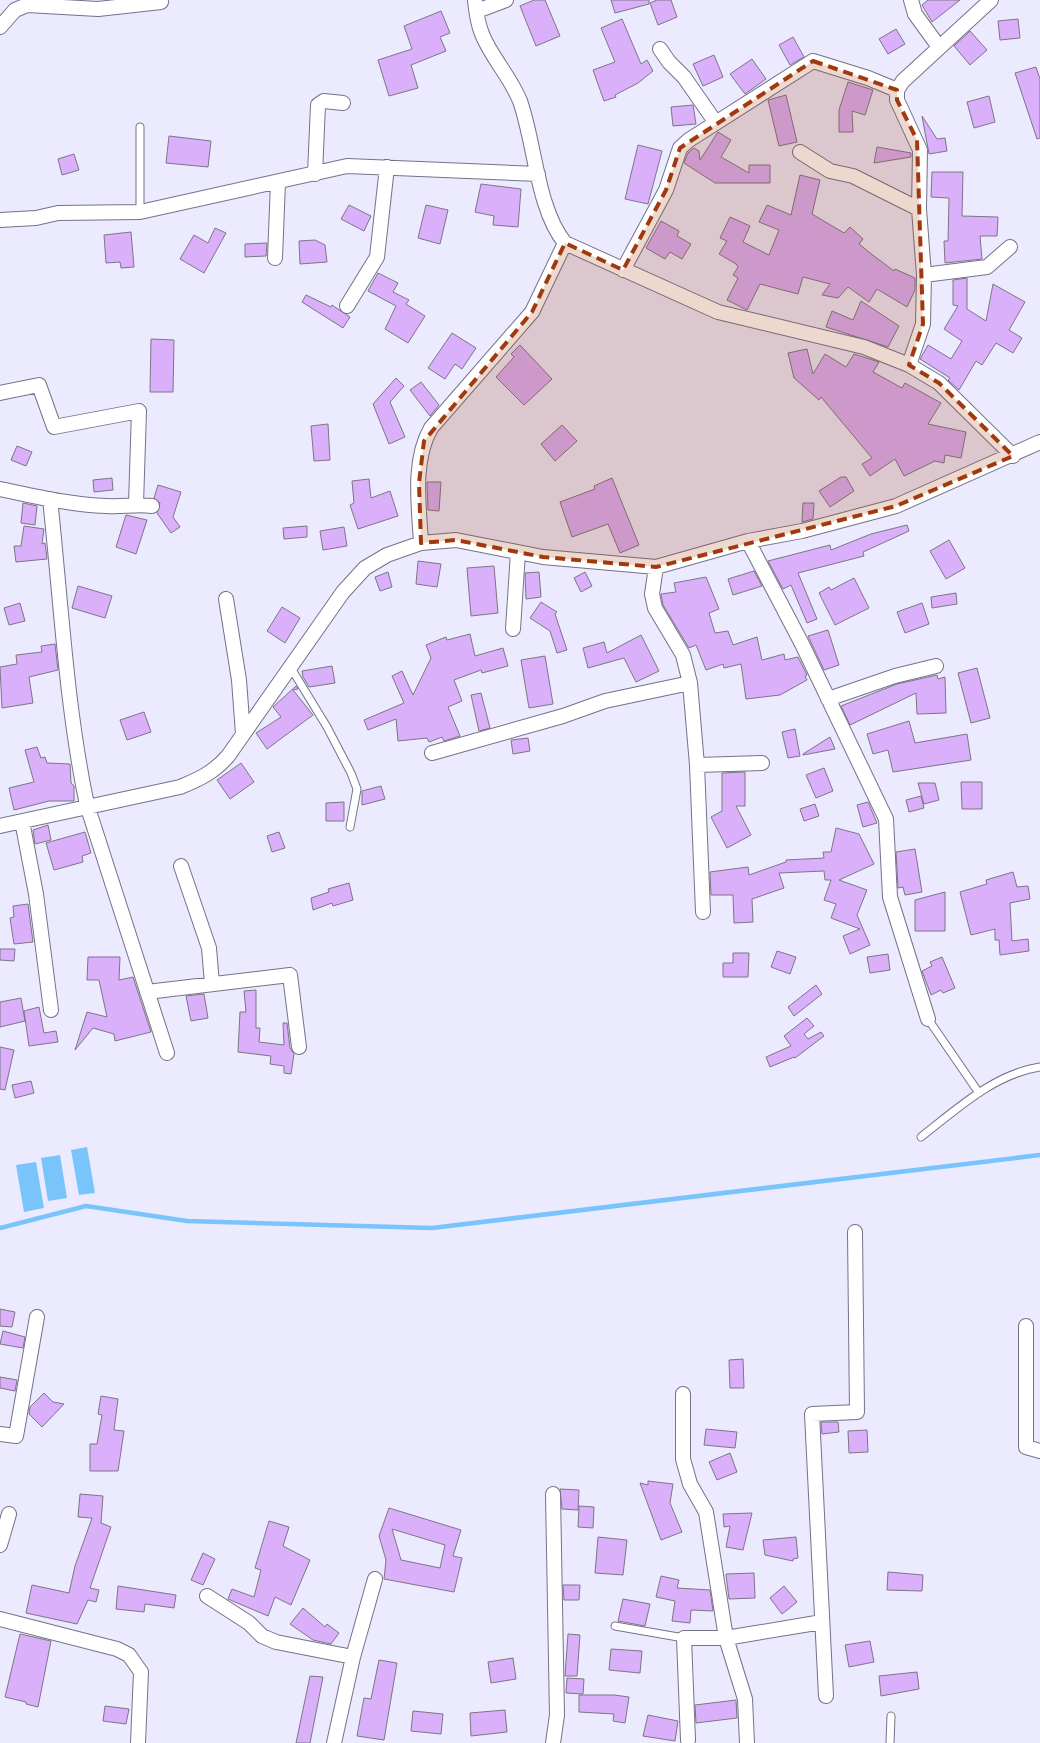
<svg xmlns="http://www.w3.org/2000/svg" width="1040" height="1743" font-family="'Space Grotesk',sans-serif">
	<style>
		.water { fill: #79c4fb }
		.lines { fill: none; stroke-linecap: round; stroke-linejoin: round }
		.stream { stroke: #79c4fb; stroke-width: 4.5 }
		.building { fill: #d9b0f9; stroke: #7e7586; fill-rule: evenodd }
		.service-casing { stroke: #747386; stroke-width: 9 }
		.minor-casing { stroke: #747386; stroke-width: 16 }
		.service { stroke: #fff; stroke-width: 7 }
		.minor { stroke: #fff; stroke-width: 14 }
		.marked { fill: #a03a0e; fill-opacity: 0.2; stroke: #a03a0e; stroke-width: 4; stroke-dasharray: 10 6; stroke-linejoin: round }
	</style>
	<rect width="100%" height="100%" fill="#ebeaff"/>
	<path class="water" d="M87,1147L95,1193L79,1195L71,1150Z
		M60,1155L67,1198L48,1201L41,1158Z
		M36,1162L44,1208L24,1212L16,1165Z"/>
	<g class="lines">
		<path class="stream" d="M0,1228L86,1206L187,1221L432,1228L1040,1155"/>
	</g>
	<path class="building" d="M534,0H545L560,36L536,46L520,6Z
		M611,0H649V4L615,13Z
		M657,0H671L677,17L658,25L650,3Z
		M928,0H960L932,22L922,5Z
		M441,11L450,33L440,37L446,51L411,65L418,88L389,96L378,60L412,49L404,26Z
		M622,19L641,64L647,60L653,71L638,83L615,95L616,97L604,101L593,70L615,62L601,28Z
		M1018,19L1020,38L1000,40L998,21Z
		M896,29L905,44L888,54L879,39Z
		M970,31L987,50L970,65L954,46Z
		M793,37L804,57L790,65L779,45Z
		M714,55L723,77L703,86L693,64Z
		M752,59L766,79L745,94L730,74Z
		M1036,67L1040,79V138L1037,139L1015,73Z
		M848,82L873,90L865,115L852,111L853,132H839V110Z
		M786,95L797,142L779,146L768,100Z
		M989,96L995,122L974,128L967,102Z
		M693,105L696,124L673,126L671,107Z
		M922,116L937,139L945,138L947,151L929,154Z
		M718,132L731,140L721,157L749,173V165H770V183H715L684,163L688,153L694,148L699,151L700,160Z
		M169,136L211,141L208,167L166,163Z
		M638,145L662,151L648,204L625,199Z
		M877,147L911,153V157L874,163Z
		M74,154L79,170L62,175L58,159Z
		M932,172H963L962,216L998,217L997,236H980L982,259L945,263L944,241H948L949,198L931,197Z
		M800,175L820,180L812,214L844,233L850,227L863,239L859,244L874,256L894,271L895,269L915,278V290L907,307L877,289L869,302L848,287L838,298L822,295L830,284L803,277L798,294L760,284L747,310L727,300L738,278L733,275L738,267L736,264L719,254L727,241L720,238L730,217L750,226L743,242L769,255L779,230L759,222L767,205L791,215Z
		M481,184L521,189L518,227L493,225L494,216L475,212Z
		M349,205L371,216L364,231L341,219Z
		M426,205L448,210L440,244L418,238Z
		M661,221L679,231L677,236L691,244L682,259L670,252L665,259L646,248Z
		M215,228L226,233L204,273L180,259L194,235L208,243Z
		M131,232L134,267L121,268L120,262L106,263L104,235Z
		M315,240L325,245L327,262L300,264L299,241Z
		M267,243L266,256L245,257V244Z
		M378,273L398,283L393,292L409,300L406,304L425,316L408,343L385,329L396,306L368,291Z
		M967,278V309L986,321L993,284L1025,302L1009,330L1022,338L1013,353L996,343L982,365L976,361L959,390L948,380L950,378L920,359L928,345L951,359L962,341L944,329L958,306L953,305V280Z
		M306,295L331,307L332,305L350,317L343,328L302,302Z
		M861,301L899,326L888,347L826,327L832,311L853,320Z
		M452,333L476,348L462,369L455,364L445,379L428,368Z
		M151,339L174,340L173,392H150Z
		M520,345L552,379L524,405L496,377L514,357L511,354Z
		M807,349L813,374L825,354L846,367L854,354L879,362L873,372L902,388L905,383L941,403L928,424L966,432L961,458L945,455L944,463L935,461L904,476L895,459L870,476L862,464L872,458L821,397L819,400L794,378L788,353Z
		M396,378L404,386L390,402L405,437L389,444L373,404Z
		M421,382L439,405L430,416L410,390Z
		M328,424L330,460L314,461L311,426Z
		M562,425L577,441L555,461L541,444Z
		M17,446L32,452L26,466L11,460Z
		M841,477H846L854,491L830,507L819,491Z
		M112,478L113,490L94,492L93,480Z
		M612,478L639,545L620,553L608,524L572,537L560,502L595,489L594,486Z
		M369,479L371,498L390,491L398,516L358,529L350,505L354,503L352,481Z
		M427,482H441L439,511L428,510Z
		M158,485L181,492L173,517L180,527L171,533L157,513L160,503L154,498Z
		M23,503L37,506L35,525L21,523Z
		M803,503H814L813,519L802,522Z
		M126,515L147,520L136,554L116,547Z
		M907,525L909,531L863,552L864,556L798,573L817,619L807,623L791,585L783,589L768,561L830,545L831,550L871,534Z
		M24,526L44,529L42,544L45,543L47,559L16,562L14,546H21Z
		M307,526V537L284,539L283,528Z
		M344,527L347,546L323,550L320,531Z
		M949,540L965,568L946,579L930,551Z
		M418,561L441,564L437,587L416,584Z
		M494,566L498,613L471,616L467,568Z
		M754,571L762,586L733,595L728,579Z
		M388,572L392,587L380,591L375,577Z
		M539,572L541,597L526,599L525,573Z
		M585,572L592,586L581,592L574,578Z
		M706,577L719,609L709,613L715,633L728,631L733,645L757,637L762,660L784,654L785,660L798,657L807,675L805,676L807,680L780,695L746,699L741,664L724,668L723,664L706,670L696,645L689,648L663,605L661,594L676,592L674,583Z
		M854,578L869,608L835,625L819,593L829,587L831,590Z
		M78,586L112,596L105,618L72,608Z
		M956,593L957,604L932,608L931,597Z
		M541,602L557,612L555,614L567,650L557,653L550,631L530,618Z
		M20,603L25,621L9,625L4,608Z
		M922,603L929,624L905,633L897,612Z
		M282,607L300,618L285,643L267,631Z
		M828,630L839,665L824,670L808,636Z
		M470,634L475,656L503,648L508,666L482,673L481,670L454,680L462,701L448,707L460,736L444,741L442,737L429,742L427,738L398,741L396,719L368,730L364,720L404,703L392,676L402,671L413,695L431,658L426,645L446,637L447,640Z
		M641,635L659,671L636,682L624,658L588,668L583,648L604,642L607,653Z
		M55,644L58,670L29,677L33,703L2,708L0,667L17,664L16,655L42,652L41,646Z
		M545,656L553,704L529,708L521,660Z
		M332,666L335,683L309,687L303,677L302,671Z
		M977,668L990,718L971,723L958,673Z
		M937,675L938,679L945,677L946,713L917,714L916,693L850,725L841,706L897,684Z
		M296,686L298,689L293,690L313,715L267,749L256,733L281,717L273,707Z
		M481,693L490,728L479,731L471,695Z
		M144,712L151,732L127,740L120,720Z
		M909,721L915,743L967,734L971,760L893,772L888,750L873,754L867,734Z
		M795,729L800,756L788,758L782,732Z
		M830,737L835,749L803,755V754Z
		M528,738L530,751L513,754L511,740Z
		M37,747L41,758L45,757L47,763L70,764L71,783L74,786V801H49L14,810L9,788L34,782L25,750Z
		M241,763L254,782L230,799L217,780Z
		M824,768L833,791L816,798L806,775Z
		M745,772V806H736L751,835L727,848L711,817L722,811V773Z
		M961,782H982V809H962Z
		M918,783H935L939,800L924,804Z
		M381,786L385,799L362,805V791Z
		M921,796L924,808L909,812L906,800Z
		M344,802V821H326V803Z
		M868,802L877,823L863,827L857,805Z
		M815,804L819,816L804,821L800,809Z
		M48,825L51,840L35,844L33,830Z
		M836,828L859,834L874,864L839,880L867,890L857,915L870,945L850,954L843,936L860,929L831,918L836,904L824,900L831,880H825L824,871L779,873L784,888L752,899L753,922L734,923L733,895H711L710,872L748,867L749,875L786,862V860L824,858L823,852H831Z
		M85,832L91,853L82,856L83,862L54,870L46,843Z
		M279,832L285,848L272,852L267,836Z
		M915,849L922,892L905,895L903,887L898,888L896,852Z
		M1013,872L1017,887L1028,886L1030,899L1010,903L1012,941L1028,939L1029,951L1000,955L999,940H995V929L971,935L960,892L987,884L986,880Z
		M349,883L353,900L333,906L332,903L313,910L311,898L329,892L328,889Z
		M945,892V931H915V900Z
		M28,904L33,942L14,944L10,918L14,917L13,906Z
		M0,949H15L14,961L0,960Z
		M777,951L796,957L790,974L771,967Z
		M733,953H749L748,977H723V963H733Z
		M888,954L890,970L870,973L867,957Z
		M88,957H120L119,980L133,977L151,1032L115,1041L114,1034L93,1028L75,1050L87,1012L107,1017L99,980H87Z
		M942,957L955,988L943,993L941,990L931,995L922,971L932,966L930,962Z
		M816,985L822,994L794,1016L788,1007Z
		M256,990V1028H260L259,1042L284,1045L283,1023H287L290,1048L294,1054L291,1074L284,1073V1066L270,1064L271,1056L238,1052L240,1012H246L244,991Z
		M204,994L208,1018L191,1021L186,996Z
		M21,998L25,1021L0,1027V1002Z
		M39,1007L44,1033L56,1031L58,1042L29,1046L24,1011Z
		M807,1018L814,1026L804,1034L808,1039L821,1032L824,1036L795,1058L794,1057L770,1067L766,1057L791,1046L784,1036Z
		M0,1047L14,1050L5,1090L0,1089Z
		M31,1081L34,1093L15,1098L12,1085Z
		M0,1309L15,1312L12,1327L0,1326Z
		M3,1331L25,1337L23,1348L0,1344Z
		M743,1359L744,1388H730L729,1360Z
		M0,1377L17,1380L15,1391L0,1388Z
		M44,1393L53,1402L64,1404L42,1427L29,1414L30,1407Z
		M101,1396L118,1399L114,1430L124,1431L118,1471H90V1444H97L102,1415L98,1414Z
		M821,1422H838L839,1432L822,1434Z
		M706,1429L737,1432L735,1448L704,1445Z
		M867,1430L868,1452L849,1453L848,1431Z
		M730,1453L737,1472L717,1480L709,1462Z
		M648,1481L673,1484L670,1503L682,1532L661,1540L640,1483L648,1485Z
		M560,1489L579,1490L578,1510L562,1509Z
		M80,1494L103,1496L101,1523L111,1527L90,1588L99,1590L96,1602L88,1600L77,1624L26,1613L32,1585L69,1593L75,1566L92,1518L78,1517Z
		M579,1506L594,1507L593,1528L578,1527Z
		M389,1508L461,1530L453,1556L462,1558L454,1592L384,1579L386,1560L379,1536ZM392,1529L445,1545L440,1568L401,1560Z
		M752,1513L743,1550L726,1547L730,1526L724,1527L723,1514Z
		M269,1521L289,1527L283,1546L310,1560L291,1605L275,1597L268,1616L228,1599L232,1589L254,1597L261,1570L255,1568Z
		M598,1537L627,1540L623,1575L595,1573Z
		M796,1537L798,1558L793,1559V1561L765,1555L763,1540Z
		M203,1553L215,1559L203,1585L191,1580Z
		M888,1572L923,1575L922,1591L887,1590Z
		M754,1573L755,1598L729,1599L726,1574Z
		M661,1576L679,1580L677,1588L710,1590L713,1611L691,1610L690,1623L672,1621L675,1601L656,1597Z
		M563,1585H580L579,1600H564Z
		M118,1586L176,1595L174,1608L145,1604L144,1612L116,1609Z
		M784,1586L797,1602L782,1614L770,1598Z
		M623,1599L650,1604L645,1626L618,1621Z
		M303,1608L325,1627L327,1624L339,1633L331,1644L313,1640L290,1624Z
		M20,1634L51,1641L38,1707L26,1704V1702L5,1697Z
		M568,1634L580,1635L577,1676H565Z
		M870,1641L874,1662L849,1667L845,1645Z
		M611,1649L642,1651L640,1673L609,1670Z
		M513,1658L516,1679L491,1683L488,1662Z
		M379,1660L397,1663L384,1740L357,1736L364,1698L371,1699Z
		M917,1672L919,1689L881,1696L879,1676Z
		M310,1676L323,1677L310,1743H296Z
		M567,1678L584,1679L583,1694L566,1693Z
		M579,1695H614L629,1697L625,1723L613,1721L614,1714L579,1712Z
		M736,1700L737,1718L696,1723L695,1705Z
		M105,1706L129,1709L126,1724L103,1721Z
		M505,1710L507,1732L471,1736L470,1713Z
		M413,1711L443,1714L441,1734L411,1731Z
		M648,1715L678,1721L675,1741L643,1736Z"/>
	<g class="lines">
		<defs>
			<path id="service" d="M140,212V127
				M291,668L327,727L351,773L357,789L350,827
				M928,1019L979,1093
				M921,1137C957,1109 994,1074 1040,1067
				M615,1626L684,1638
				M890,1743L891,1716"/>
			<path id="minor" d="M475,0C476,11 478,24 482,34C491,57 510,76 520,101C535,143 537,209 565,243L718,312L864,347L909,365L939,383L1013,456
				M911,0L915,14L939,47
				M477,11L506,0
				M0,27L15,10L27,5L98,9L161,2
				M660,49L669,62L684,77L716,123
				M800,152L830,171L853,176L919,209
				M315,174L318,105L324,101L343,103
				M0,220L36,218L58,213L140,212L347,166L538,174
				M275,258L278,182
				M623,270L666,190L680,148L689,140L813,61L868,78L897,90
				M924,275L987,267L1010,247
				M347,306L377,257L387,167
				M909,365L923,324L924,275L919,209L920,150L897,100V90L903,81L991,0
				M0,393L39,385L54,427L139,411L136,504
				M0,489C34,496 71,505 106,506C122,507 137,504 152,506
				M50,499C61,601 66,705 87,805L167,1053
				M748,541L802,644L886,819L890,897L928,1019
				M421,543C419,506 412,461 431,428L532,312L565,243
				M656,567L652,594L655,608L683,655L690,683L697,765L703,912
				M226,599L239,680L243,734
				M513,629L518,552
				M828,699L895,676L936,666
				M432,753L563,716L605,701L690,683
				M697,765L762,763
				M22,821L36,894L51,1010
				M0,826L180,787C200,779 214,772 228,756L343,592L365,568L387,555L421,543L456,540L543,557L656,567L748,541L802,531L896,506L1040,442
				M181,866L209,948L212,984
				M147,992L290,975L299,1047
				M1026,1326V1447L1040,1451
				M683,1394V1459L690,1484L706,1512L726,1638L745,1699L747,1743
				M0,1434L16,1436L37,1317
				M553,1494L557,1715L553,1743
				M0,1545L9,1514
				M207,1596L249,1623L262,1636L276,1642L353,1657
				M0,1619L117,1649L129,1655L141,1672L138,1743
				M826,1696L812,1414L857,1412L855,1232
				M688,1740L684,1638H726L822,1622
				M334,1743L353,1657L375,1579"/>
		</defs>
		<use href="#service" class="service-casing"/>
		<use href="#minor" class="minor-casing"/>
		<use href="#service" class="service"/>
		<use href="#minor" class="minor"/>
	</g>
	<path class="marked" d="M813,61L897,90V100L917,140L923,324L909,365L939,383L1013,456L896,506L656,567L543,557L456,540L421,543L419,483L424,441L532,312L565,243L623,270L666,190L680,148Z"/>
</svg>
